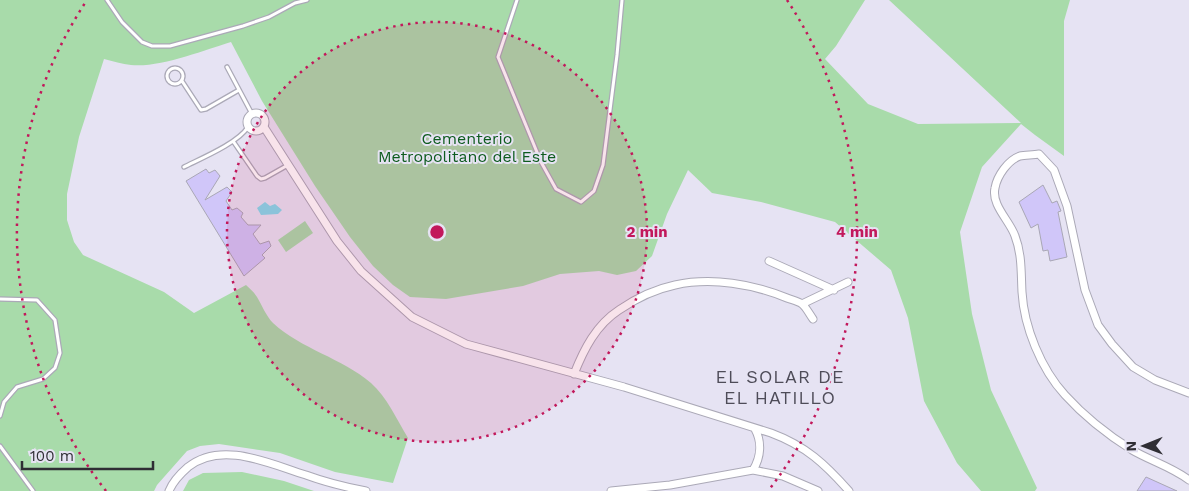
<svg xmlns="http://www.w3.org/2000/svg" width="1189" height="491" font-family="'Work Sans',sans-serif">
	<style>
		.green { fill: #a8dbaa }
		.water { fill: #83dbec }
		.building { fill: #d0c6f9; stroke: #a9a7b5 }
		.lines { fill: none; stroke-linecap: round; stroke-linejoin: round }
		.service-casing { stroke: #aba9b7; stroke-width: 5.5 }
		.minor-casing { stroke: #aba9b7; stroke-width: 9 }
		.service { stroke: #fff; stroke-width: 3 }
		.minor { stroke: #fff; stroke-width: 7 }
		.ring { fill: none; stroke: #c2185b; stroke-width: 2.5; stroke-dasharray: 2.5 5 }
		.labels { text-anchor: middle; dominant-baseline: central; stroke-width: 4; stroke-linejoin: round; paint-order: stroke }
		.park-label { font-size: 16px; fill: #0e5c1f; stroke: #e6e3f3 }
		.neighbourhood-label { font-size: 18px; letter-spacing: 1px; fill: #4e4c58; stroke: #e6e3f3 }
		.centre { fill: #c2185b; stroke: #e6e3f3; stroke-width: 2.5 }
		.ring-label { font-size: 15px; text-anchor: middle; font-weight: bold; fill: #c2185b; stroke: #e6e3f3; stroke-width: 4; stroke-linejoin: round; paint-order: stroke }
	</style>
	<rect width="100%" height="100%" fill="#e6e3f3"/>
	<path class="green" d="M0,0H865L836,46L825,59L868,104L918,124L1021,123L889,0H1070L1064,21V156L1035,135L1021,124L982,167L960,232L972,314L991,390L1037,488L1035,491H981L957,463L924,401L908,318L891,270L835,222L761,202L712,193L688,170L667,214L652,256L636,271L617,275L599,271L560,274L523,286L446,299L410,297L393,285L373,266L350,237L315,186L262,101L231,42C204,50 160,68 131,65C122,64 113,61 104,59L79,137L67,194V220L74,242L83,255L164,292L194,313L246,285C250,289 254,292 257,297C262,305 266,316 273,323C301,349 342,358 371,383C387,397 397,420 408,438L393,483L335,472L280,453L219,444L200,446L187,451L157,485L154,491H0Z
		M305,221L313,233L286,252L278,240Z
		M242,472L284,481L314,491H183L189,480L203,473Z"/>
	<path class="water" d="M265,202L270,206L275,204L282,210L278,214L261,215L257,208Z"/>
	<path class="building" d="M206,169L209,173L215,170L220,176L205,200L227,187L232,192L226,201L232,210L237,208L243,213L241,217L248,225H261L253,234L260,244L269,241L271,246L262,255L265,258L244,276L186,181Z
		M1043,185L1052,203L1057,201L1061,211L1058,212L1067,257L1050,261L1048,250L1043,251L1038,224L1031,228L1019,202Z
		M1146,477L1177,491H1137Z"/>
	<g class="lines">
		<defs>
			<path id="service" d="M107,0L122,22L142,42L152,46H170L243,26L269,17L295,3L307,0
				M517,0L498,57L541,162L556,189L581,202L594,191L603,165L617,55L622,0
				M227,67L252,114
				M167 76a8 8 0 1 1 16 0a8 8 0 1 1-16 0Z
				M182,81L201,110L206,109L239,90
				M233,141L257,176L261,179L265,178L288,165
				M184,167C202,158 238,143 248,127
				M0,299L37,300L55,320L60,353L55,368L43,379L17,387L4,402L0,416
				M0,446L33,491"/>
			<path id="minor" d="M247 122a9 9 0 1 1 18 0a9 9 0 1 1-18 0Z
				M264,127L337,241L361,271L412,317L466,344L624,387L771,433C806,446 825,464 849,491
				M769,261L834,290
				M802,304L848,282
				M574,374C584,349 596,325 619,310C635,299 656,289 675,285C712,277 753,284 787,298C792,300 798,301 802,304C806,307 810,315 813,319
				M1189,393L1155,380L1133,367L1112,344L1098,325L1085,290L1067,206L1054,170L1039,154C1033,155 1025,155 1020,156C1008,160 997,176 995,188C991,205 1010,221 1015,236C1022,254 1021,273 1022,292C1024,327 1041,369 1065,395C1084,416 1108,435 1132,450C1151,461 1172,467 1189,480
				M753,470C761,457 762,442 755,429
				M169,491C173,481 180,474 188,467C222,440 270,464 306,475C325,482 345,487 366,491
				M611,491L670,485L753,470L783,476L818,491"/>
		</defs>
		<use href="#service" class="service-casing"/>
		<use href="#minor" class="minor-casing"/>
		<use href="#service" class="service"/>
		<use href="#minor" class="minor"/>
	</g>
	<circle cx="437" cy="232" r="210" fill="#c2185b" fill-opacity=".12"/>
	<g class="ring">
		<circle cx="437" cy="232" r="210"/>
		<path d="M106 491A420 420 0 0 1 87 0M787 0A420 420 0 0 1 768 491"/>
	</g>
	<g class="labels">
		<g class="park-label">
			<text x="467" y="138">Cementerio<tspan x="467" dy="18">Metropolitano del Este</tspan></text>
		</g>
		<g class="neighbourhood-label">
			<text x="780" y="376">EL SOLAR DE<tspan x="780" dy="21">EL HATILLO</tspan></text>
		</g>
	</g>
	<circle cx="437" cy="232" r="8" class="centre"/>
	<g class="ring-label">
		<text x="647" y="237">2 min</text>
		<text x="857" y="237">4 min</text>
	</g>
	<g transform="translate(1144 446) rotate(269)" stroke="#e6e3f3" stroke-width="4" paint-order="stroke">
	<path d="M0-4L9 19L0 12L-9 19Z" fill="#2f2e34"/>
	<text y="-8" font-size="14" font-weight="bold" text-anchor="middle" fill="#2f2e34">N</text>
	</g>
	<path d="M22 461v8h131v-8" fill="none" stroke="#2f2e34" stroke-width="2.5"/>
	<text x="30" y="461" font-size="15" fill="#2f2e34" stroke="#e6e3f3" stroke-width="4" paint-order="stroke">100 m</text>
</svg>
